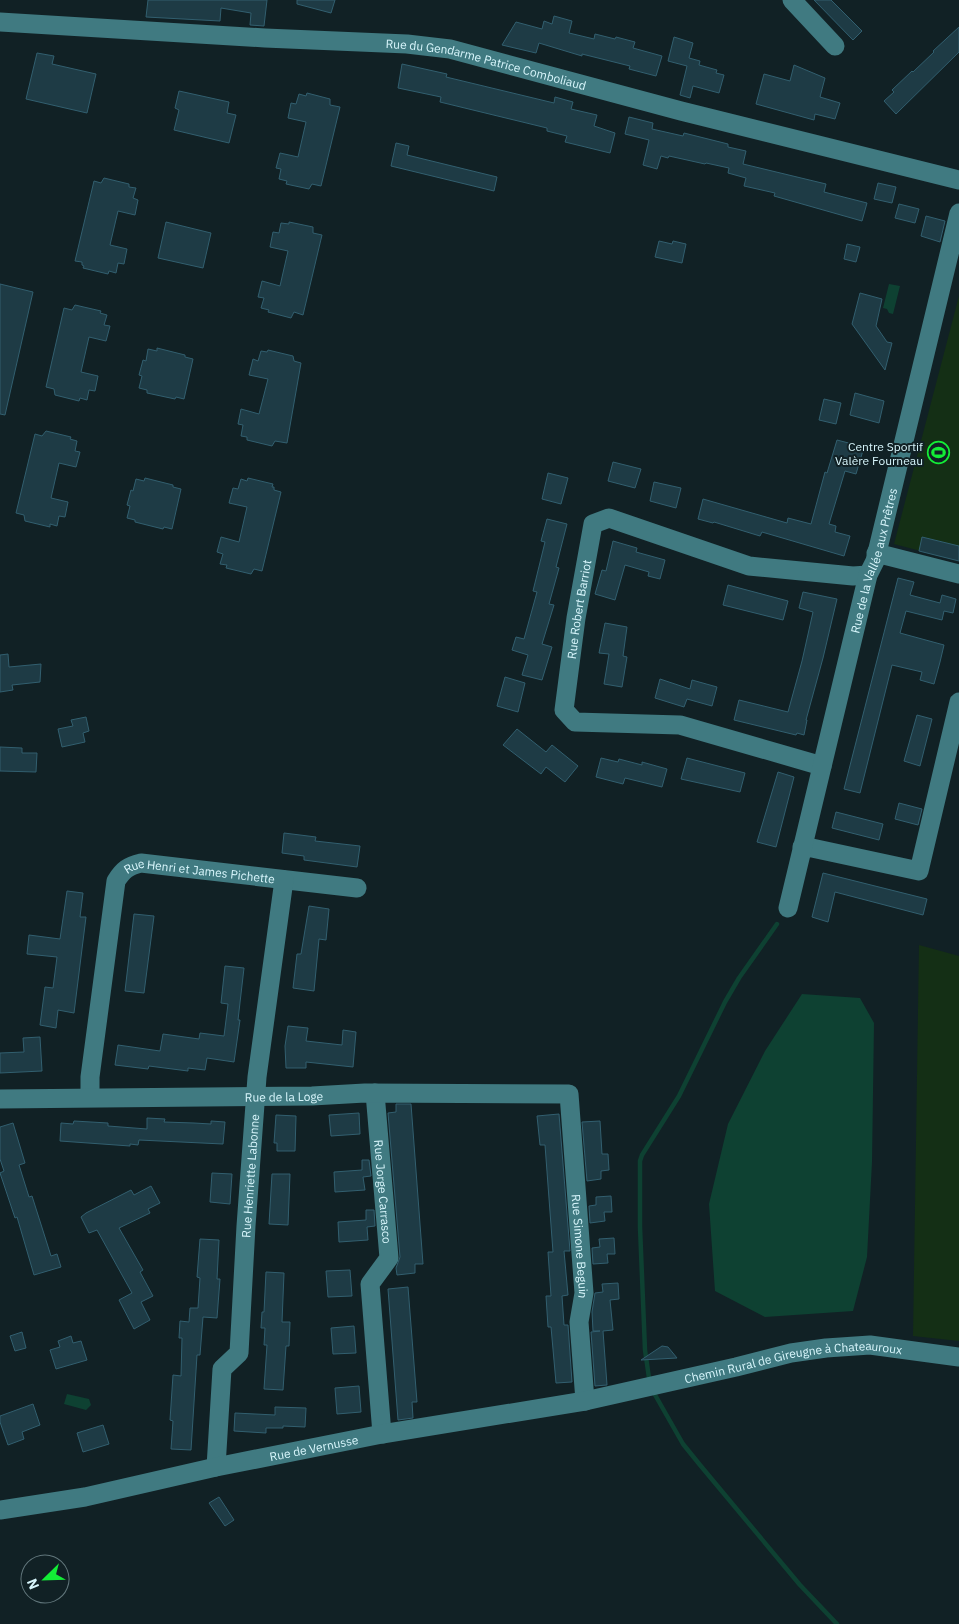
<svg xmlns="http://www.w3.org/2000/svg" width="959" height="1624" font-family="'IBM Plex Sans',sans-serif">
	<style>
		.green { fill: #142f15 }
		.water { fill: #0e4132 }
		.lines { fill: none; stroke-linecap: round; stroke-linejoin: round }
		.stream { stroke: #0e4132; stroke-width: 4.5 }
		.building { fill: #1e3b45; stroke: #325f6f }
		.minor { stroke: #407a81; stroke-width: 19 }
		.labels { text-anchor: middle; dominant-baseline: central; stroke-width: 4; stroke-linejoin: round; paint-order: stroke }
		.street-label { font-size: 12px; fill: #d8f6fc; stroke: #112125 }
		.poi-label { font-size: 12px; fill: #d8f6fc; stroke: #112125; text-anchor: end }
	</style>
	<rect width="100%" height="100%" fill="#112125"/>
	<path class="green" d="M959,296V561L894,544Z
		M919,945L959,956V1341L913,1336Z"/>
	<path class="water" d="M889,284L900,286L893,314L889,313L887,309L883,308Z
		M802,994L860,998L874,1023L872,1162L867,1257L853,1311L765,1317L715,1291L709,1204L728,1124L765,1051Z
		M67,1394L89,1399L91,1405L86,1410L64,1404Z"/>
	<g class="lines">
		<path class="stream" d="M649,1378L645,1350L640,1227V1161L642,1155L679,1096L725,1002L739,978L777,924
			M654,1393L683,1444L700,1465L800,1585L837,1624"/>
	</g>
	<path class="building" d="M148,0H267L264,26L250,25L251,13L221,8L220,21L146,17Z
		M297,0H335L331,13L297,4Z
		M814,0H831L862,31L853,40Z
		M554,16L572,21L569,33L594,39L595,34L615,39L616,37L635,42L633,48L662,56L656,76L629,69L630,66L582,54V56L539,43L536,53L502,45L516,22L542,29L544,21L552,24Z
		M959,27V52L896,114L884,101L894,92L892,90L912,71L913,72L934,52L933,51Z
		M674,37L693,43L689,58L700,61L699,65L717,70L716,73L724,75L719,93L693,86L690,98L680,95L687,66L668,61Z
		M37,53L54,56L52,64L96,74L87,113L26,99Z
		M402,64L447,74L446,77L554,103L555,97L573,102L571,109L597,115L594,126L615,133L610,153L565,142L567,136L547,131V128L440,102L441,97L398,88Z
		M794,65L825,78L820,97L840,103L835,119L815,114L814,120L756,104L764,74L790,81Z
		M179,91L229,102L227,113L236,115L229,143L174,130L179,110L175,108Z
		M307,93L330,99V105L340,107L321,186L312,184L309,189L286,184L287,181L279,179L281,169L276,168L280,153L298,157L306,122L288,118L291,103L296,104L299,94L306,96Z
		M629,117L653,123L652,129L683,136L684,133L728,144V147L746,151L743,164L826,184L824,192L867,203L862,221L774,196L775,193L744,186L746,178L728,173L729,168L706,163L705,164L669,156L668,158L661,156L657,169L643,165L649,140L625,134Z
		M396,143L409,146L407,155L497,177L494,191L391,166Z
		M104,178L129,184V187L136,188L133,198L138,200L135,215L118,211L110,245L127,249L124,264L118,263L116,273L109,271L108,274L83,268L84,266L82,265V262L75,261L94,181L101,183Z
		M878,183L896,187L892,203L874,199Z
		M899,204L919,209L915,223L895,218Z
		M926,216L945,221L940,242L921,236Z
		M166,222L211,233L203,268L158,258Z
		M289,222L313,227V233L322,235L303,315L294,312L291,318L268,312L269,310L261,308L264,298L258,297L262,281L280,286L288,251L270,247L273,232L279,233L281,223L289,224Z
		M659,241L672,244L673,241L686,244L682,263L655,257Z
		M847,244L860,247L856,262L844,259Z
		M0,284L33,292L5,415L0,414Z
		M860,293L882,299L876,326L887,342L892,343L885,370L852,324Z
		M75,305L101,311L100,313L107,315L104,325L110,326L106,341L89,337L81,372L98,376L95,391L89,390L87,400L80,398L79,401L55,395L54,389L46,387L64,308L72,310Z
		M157,348L185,355V357L193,359L184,399L176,397L175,399L147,393V390L139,388L142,376L139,375L143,360L146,361L148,349L157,351Z
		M268,350L293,356L294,361L301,363L287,443L275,441L272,446L247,440V437L241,436L243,425L238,424L241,409L259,414L268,379L249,375L253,359L258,361L261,351L267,352Z
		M855,393L884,401L879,423L850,415Z
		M824,399L841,403L836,424L819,420Z
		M46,431L71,437L70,439L77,441L75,451L80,452L76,467L59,463L51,498L68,502L65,517L59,516L57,526L50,524V527L25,521L24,515L16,513L35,434L42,436Z
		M837,440L864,447L856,474L845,471L829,524L836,526L835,532L850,536L844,556L762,532L760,536L714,522L713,523L698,519L703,499L787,523L788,518L811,524L825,472L827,473Z
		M613,462L641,469L635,488L608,481Z
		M548,473L568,478L561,504L542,499Z
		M145,478L173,485V487L181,489L172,529L164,527L163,529L135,522V520L127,518L130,506L127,505L131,490L133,491L136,479L144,481Z
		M248,478L273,484L272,487H274V490L281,492L262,571L254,569L251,574L226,568L227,565L220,564L223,554L217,552L221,537L239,542L247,507L229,503L233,488L238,489L241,479L247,481Z
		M654,482L681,488L676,508L650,501Z
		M547,519L567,524L556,567L559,568L549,604L554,605L542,644L552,647L542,680L522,675L528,655L512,650L516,637L524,639L537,592L533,591L545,542L541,541Z
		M922,537L959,546V561L919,551Z
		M613,541L637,548L636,552L665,560L660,579L648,576L649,572L625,565L615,600L595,594L602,570L606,571Z
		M898,578L914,582L910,595L940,603L942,595L956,599L953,613L944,611L942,620L906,611L900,633L944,645L940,662L934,684L920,680L922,672L892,665L860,793L844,789Z
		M728,585L788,601L783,620L723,605Z
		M803,592L837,599L823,658L806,720H807L804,735L797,733L796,735L734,720L739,700L788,712L802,661L813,612L799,608Z
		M605,623L627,627L623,656L627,657L622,687L604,684L609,654L599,653Z
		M8,654L9,667L41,664L40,682L12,685L13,690L0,692V655Z
		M505,677L525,683L518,712L497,706Z
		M660,679L690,689L692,680L717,687L712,706L687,699L684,707L655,698Z
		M917,715L932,719L920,766L904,761Z
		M86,717L89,731L83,733L85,742L62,747L58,729L73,726L71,720Z
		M517,729L546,752L552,745L578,766L565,782L546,767L541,774L503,745Z
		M0,747L22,748V753H37L36,772L0,771Z
		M601,758L618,762L619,759L642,765V762L667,769L662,787L625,778L623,784L596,777Z
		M687,758L745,773L740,792L681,779Z
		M778,772L794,777L776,847L757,842Z
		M899,803L922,809L918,825L895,819Z
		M836,812L883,824L879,840L832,828Z
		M284,833L316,837L315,841L360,846L357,867L304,860V856L282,853Z
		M823,873L927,899L923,915L835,892L828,922L812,917Z
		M67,891L83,893L80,917H86L74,1013L58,1010L56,1028L40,1025L45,987L53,988L57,957L27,954L29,935L60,939Z
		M309,906L329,909L326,940L319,939L314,991L293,988L297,954H301Z
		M134,914L154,916L144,993L125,991Z
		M225,966L244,968L238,1020H240L234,1062L207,1058L205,1070L188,1068V1071L149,1066L148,1069L115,1065L118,1045L160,1051L163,1034L199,1039L200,1033L224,1036L228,1004L221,1003Z
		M288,1026L308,1028L306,1041L342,1045L343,1030L356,1032L353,1067L306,1062V1068H286L285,1046Z
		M40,1037L42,1071L0,1073V1053L24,1052L23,1038Z
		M396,1104H411L423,1264H415V1273L397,1275L396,1268L400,1257L388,1113L396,1112Z
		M359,1113L360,1134L331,1136L329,1115Z
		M559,1114L570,1251H564L568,1295L562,1296L564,1325H568L572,1382L556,1383L551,1327H548L546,1296H551L548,1252H553L545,1145H540L537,1116Z
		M276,1115L296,1116L295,1151H277V1143H274Z
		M147,1118L165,1119L164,1122L194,1123L211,1124V1121L225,1122L223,1144L139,1140L138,1145L130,1144V1146L60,1141L61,1123L73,1124L74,1121L108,1123V1126L147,1129Z
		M600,1121L602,1154H608L609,1170L601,1171V1179L587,1181L582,1122Z
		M13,1123L25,1163L19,1165L29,1197L32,1196L51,1256L57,1254L61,1267L34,1275L17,1217L15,1218L0,1173L4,1171L0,1159V1127Z
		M362,1160H369L371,1176L363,1177L365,1190L335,1192L334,1172L362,1170Z
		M212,1173L232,1174L230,1204L210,1202Z
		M272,1174H290L288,1225L269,1224Z
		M151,1186L160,1203L148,1209L150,1213L119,1228L143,1270L140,1272L153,1296L141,1302L150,1320L134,1329L119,1300L132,1293L97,1230L89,1233L81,1217L86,1213L131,1190L134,1195Z
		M611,1196L612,1212H604L605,1221L590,1223L589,1206L596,1205V1197Z
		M366,1210H374L375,1226L367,1227L368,1240L339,1242L338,1222L366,1220Z
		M614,1238L615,1254H607L608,1263L593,1264L592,1248L600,1247L599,1239Z
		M200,1239L219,1240L217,1279H220L217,1318L203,1317L200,1355H197L191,1450L171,1449L173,1421L170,1420L173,1375L181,1376L182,1338H179L180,1321L189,1322L190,1308H198L200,1278L197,1277Z
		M350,1270L352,1296L328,1297L326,1271Z
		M266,1272L284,1273L282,1322H290L289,1346H286L283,1390L264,1389L267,1345H264L265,1328H261L262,1312H264Z
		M618,1283L619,1299L610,1300L613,1330L603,1331L607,1385L595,1386L591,1332L600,1331H593L592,1312L595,1293L603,1292L602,1284Z
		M408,1287L417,1402H412L413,1418L398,1420L388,1289Z
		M354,1326L356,1353L333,1354L331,1328Z
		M22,1332L26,1348L15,1351L10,1336Z
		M71,1336L73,1343L81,1341L87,1360L56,1369L50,1350L60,1347L58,1341Z
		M662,1346L668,1347L677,1358L641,1360Z
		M359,1386L361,1412L337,1414L335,1388Z
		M33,1404L40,1425L22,1432L24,1439L8,1445L0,1422V1416Z
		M275,1407L306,1408L305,1427L283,1426V1428H266V1433L234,1431L235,1413L275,1415Z
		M103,1425L109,1444L83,1452L77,1433Z
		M219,1497L234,1520L225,1526L209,1503Z"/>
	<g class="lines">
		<g class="minor">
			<path d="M792,0L835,46"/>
			<path id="s1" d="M0,22L265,38L407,44L450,49L681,111L959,180"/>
			<path d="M876,553L959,574"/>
			<path id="s2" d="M822,766L680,725L575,722L564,710L576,618L593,524L609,518L749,566L853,576L868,575"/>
			<path d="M802,847L812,848L919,871L959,702"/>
			<path id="s3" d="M788,908L868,575L875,561L959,213"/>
			<path id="s4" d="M375,1093L389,1258L370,1284L382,1434"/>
			<path id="s5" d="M90,1097V1077L116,881C123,870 128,866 141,863L357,888"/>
			<path id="s6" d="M0,1099L312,1096L365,1093L569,1094L584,1293L579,1322L585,1401"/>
			<path id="s7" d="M216,1467L222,1369L239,1353L246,1226L257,1077L284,880"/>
			<path id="s8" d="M0,1510L85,1497L216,1467L382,1434L585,1401L736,1367L791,1353L826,1348L870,1345L959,1357"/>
		</g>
	</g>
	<defs>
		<symbol id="stadium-ring" viewBox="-11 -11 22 22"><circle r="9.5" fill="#112125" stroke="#13ed36" stroke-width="1.5"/><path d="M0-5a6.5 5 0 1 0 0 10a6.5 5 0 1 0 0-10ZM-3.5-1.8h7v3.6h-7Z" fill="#13ed36"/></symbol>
	</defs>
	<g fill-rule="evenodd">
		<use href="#stadium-ring" x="926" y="440" width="25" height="25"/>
	</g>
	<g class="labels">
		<g class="street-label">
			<text stroke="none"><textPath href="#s1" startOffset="489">Rue du Gendarme Patrice Comboliaud</textPath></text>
			<text stroke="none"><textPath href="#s3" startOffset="358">Rue de la Vallée aux Prêtres</textPath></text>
			<text stroke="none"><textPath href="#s2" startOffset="371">Rue Robert Barriot</textPath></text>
			<text stroke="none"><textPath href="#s5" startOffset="308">Rue Henri et James Pichette</textPath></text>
			<text stroke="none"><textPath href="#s6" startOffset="284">Rue de la Loge</textPath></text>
			<text stroke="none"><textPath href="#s7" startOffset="299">Rue Henriette Labonne</textPath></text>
			<text stroke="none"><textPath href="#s4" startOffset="99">Rue Jorge Carrasco</textPath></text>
			<text stroke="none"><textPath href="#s6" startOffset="722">Rue Simone Beguin</textPath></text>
			<text stroke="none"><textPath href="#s8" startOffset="808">Chemin Rural de Gireugne à Chateauroux</textPath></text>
			<text stroke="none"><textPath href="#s8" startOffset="320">Rue de Vernusse</textPath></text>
		</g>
		<g class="poi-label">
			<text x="923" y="446">Centre Sportif<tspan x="923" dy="14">Valère Fourneau</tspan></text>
		</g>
	</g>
	<g transform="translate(45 1579) rotate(247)"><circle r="24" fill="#112125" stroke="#61767b"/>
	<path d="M0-4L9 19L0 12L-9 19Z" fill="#13ed36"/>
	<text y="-8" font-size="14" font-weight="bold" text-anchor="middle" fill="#d8f6fc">N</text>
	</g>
</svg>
